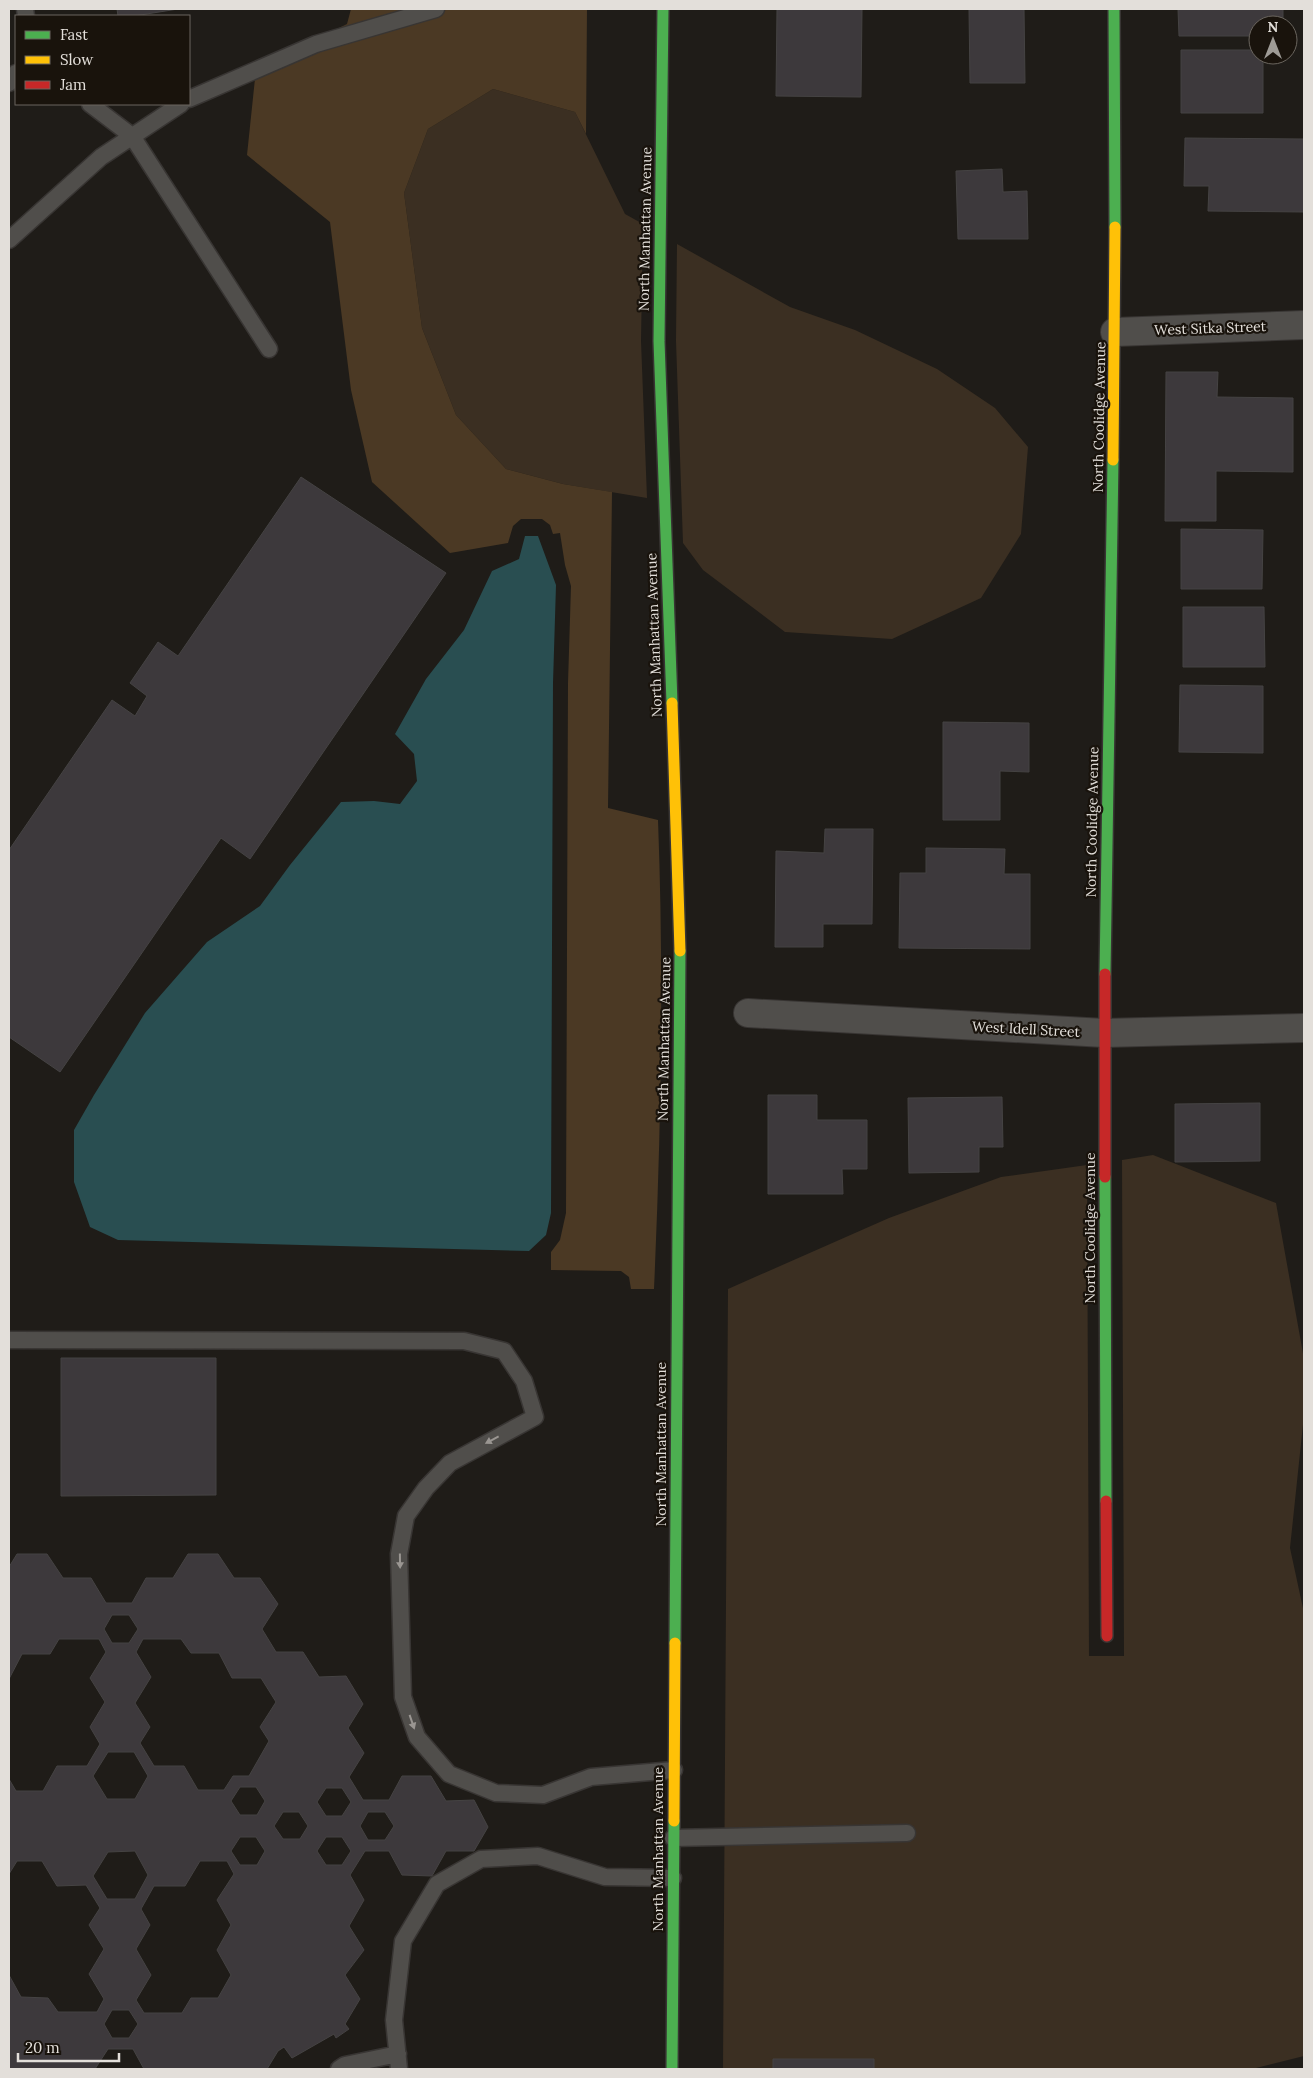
<svg xmlns="http://www.w3.org/2000/svg" width="1313" height="2078" font-family="Lora,serif">
	<style>
		.green { fill: #3b2f22 }
		.forest { fill: #4b3924 }
		.water { fill: #294e51 }
		.building { fill: #3d393c; stroke: #454343; fill-rule: evenodd }
		.lines { fill: none; stroke-linecap: round; stroke-linejoin: round }
		.lane-casing { stroke: #383533; stroke-width: 19 }
		.street-casing { stroke: #383533; stroke-width: 30 }
		.fast-casing { stroke: #383533; stroke-width: 14 }
		.slow-casing { stroke: #383533; stroke-width: 14 }
		.jam-casing { stroke: #383533; stroke-width: 14 }
		.lane { stroke: #504e4b; stroke-width: 16 }
		.street { stroke: #504e4b; stroke-width: 28 }
		.fast { stroke: #4caf50; stroke-width: 11 }
		.slow { stroke: #ffc107; stroke-width: 11 }
		.jam { stroke: #c62828; stroke-width: 11 }
		.oneway { fill: #9a9692 }
		.labels { text-anchor: middle; dominant-baseline: central; stroke-width: 4.5; stroke-linejoin: round; paint-order: stroke }
		.street-label { font-size: 14px; fill: #e3dfda; stroke: #19130c }
	</style>
	<rect width="100%" height="100%" fill="#1f1c18"/>
	<path class="green" d="M493,89L575,112L625,214L643,224L641,341L647,498L563,484L506,469L456,415L422,328L404,193L428,129Z
		M677,244L790,307L855,330L937,369L995,408L1028,447L1021,534L981,598L892,639L785,632L703,570L683,543L676,341Z
		M1153,1155L1276,1203L1304,1359V1415L1290,1548L1304,1613V2056L1252,2069H723L728,1289L889,1218L1001,1177L1087,1165L1089,1656H1124L1122,1160Z"/>
	<path class="forest" d="M351,9H587L586,134L575,112L493,89L428,129L404,193L422,328L456,415L506,469L563,484L612,492L608,808L658,820C664,977 661,1133 654,1289H631L629,1277L621,1271L551,1270V1252L560,1240L566,1213L568,683L571,586L565,565L560,533L553,534L550,525L542,519H521L513,526L508,543L450,553L372,482L351,390L330,222L247,155L256,69L347,24Z"/>
	<path class="water" d="M525,536H538L556,585L553,683L551,1213L546,1235L529,1251L118,1240L90,1227L74,1182V1130L94,1095L145,1013L207,942L260,906L290,865L341,802L374,801L400,804L417,781L414,754L395,734L426,679L464,630L492,571L519,559Z"/>
	<path class="building" d="M117,9H178L134,16H118Z
		M777,9H862L861,97L776,96Z
		M969,9H1024L1025,83H970Z
		M1178,9H1283V25H1258V36H1179Z
		M1181,50H1258V55H1263V113H1181Z
		M1185,138L1304,139V212L1208,211L1209,186H1184Z
		M1002,169L1003,192L1027,191L1028,239H958L956,171Z
		M1166,372H1218L1217,397L1293,398V472L1216,471V521H1165Z
		M301,477L446,573L250,859L221,838L60,1072L9,1037V850L112,700L135,716L147,696L130,683L158,642L178,656Z
		M1181,529L1263,530L1262,589H1181Z
		M1183,607H1264L1265,667H1183Z
		M1180,685L1263,686V753L1179,752Z
		M943,722L1029,723V772L1000,771V820H943Z
		M825,829H873L872,924H823V947H775L776,851L824,853Z
		M926,848L1005,849L1004,874H1030V949L899,948L900,873H926Z
		M768,1095H817V1120H867V1169H842L843,1194H768Z
		M1002,1097L1003,1147H979V1172L909,1173L908,1098Z
		M1260,1103V1161L1175,1162V1104Z
		M61,1358H216V1495L61,1496Z
		M17,1554H47L63,1578H91L106,1603H132L146,1578H173L188,1554H218L234,1578H260L278,1604L262,1629L276,1652H303L319,1677L346,1676L363,1704L348,1728L364,1753L349,1777L363,1800H389L402,1776H431L446,1801L474,1800L488,1827L474,1851H446L432,1876L402,1875L389,1851H365L350,1875L364,1900L349,1926L364,1950L345,1975L360,1999L345,2024L349,2029L336,2038L334,2034L292,2058L284,2047L278,2051L267,2069H144L133,2049H108L95,2069H9V1975L21,1997L48,1998L58,2012H97L104,1999L89,1974L104,1949L89,1925L100,1908L86,1885L57,1886L42,1861H17L9,1874V1779L16,1791H43L57,1766H87L100,1744L90,1727L105,1702L90,1678L106,1652L99,1639H59L50,1654H22L9,1679V1567ZM112,1615H129L138,1629L129,1643H112L104,1629ZM143,1639H181L191,1653H219L232,1678H261L276,1702L260,1727L269,1741L249,1776H233L224,1790H198L184,1766H154L140,1743L150,1727L135,1703L151,1677L136,1652ZM108,1752H134L148,1776L135,1799H107L93,1776ZM240,1787H256L265,1801L257,1815H240L231,1801ZM326,1788H342L351,1802L342,1816H326L317,1802ZM283,1812H299L308,1826L300,1839H283L274,1826ZM368,1812H385L394,1826L385,1840H368L360,1826ZM240,1837H256L265,1851L257,1865H240L231,1851ZM326,1837H342L351,1851L342,1865H326L317,1851ZM135,1851L148,1875L135,1899H107L93,1876L108,1852ZM200,1861H227L234,1874L217,1900L231,1925L217,1950L231,1975L218,1998H191L182,2013H144L136,2000L151,1975L136,1949L150,1925L141,1909L154,1886H185ZM112,2010H129L138,2024L129,2038H112L104,2024Z
		M773,2059H874V2069H773Z"/>
	<g class="lines">
		<defs>
			<path id="lane" d="M25,9L26,16
				M9,83L16,73
				M189,99L316,44L436,9
				M90,104L132,136L269,349
				M9,240L101,157L181,104
				M9,1340L464,1341L504,1351L524,1381L535,1417L450,1463L426,1488L406,1516L399,1554L403,1697L417,1737L449,1774L496,1793L543,1795L591,1777L674,1770
				M673,1838L907,1833
				M339,2069L345,2065L398,2054
				M399,2069L394,2020L403,1941L437,1884L481,1859L538,1856L605,1877L673,1878"/>
			<path id="street" d="M1115,332L1304,325
				M748,1013L1104,1033L1304,1028"/>
			<path id="fast" d="M663,9L659,341L672,703
				M1114,9L1115,227
				M1105,974L1113,460
				M1105,1177L1106,1501
				M675,1643L680,951
				M672,2069L674,1821"/>
			<path id="slow" d="M1113,460L1115,227
				M672,703L680,951
				M674,1821L675,1643"/>
			<path id="jam" d="M1105,1177V974
				M1106,1501L1107,1636"/>
		</defs>
		<use href="#lane" class="lane-casing"/>
		<use href="#street" class="street-casing"/>
		<use href="#fast" class="fast-casing"/>
		<use href="#slow" class="slow-casing"/>
		<use href="#jam" class="jam-casing"/>
		<use href="#lane" class="lane"/>
		<use href="#street" class="street"/>
		<use href="#fast" class="fast"/>
		<use href="#slow" class="slow"/>
		<use href="#jam" class="jam"/>
	</g>
	<defs><path id="oneway-solid" d="M-6-.8H1V-3.2L6.5 0L1 3.2V.8H-6Z" transform="scale(1.25)"/></defs>
	<g class="oneway">
		<use href="#oneway-solid" transform="translate(492 1440) rotate(152)"/>
		<use href="#oneway-solid" transform="translate(400 1561) rotate(89)"/>
		<use href="#oneway-solid" transform="translate(412 1722) rotate(71)"/>
	</g>
	<g class="labels">
		<g class="street-label">
			<text transform="translate(645 229) rotate(-89)">North Manhattan Avenue</text>
			<text transform="translate(1210 328) rotate(-2)">West Sitka Street</text>
			<text transform="translate(1099 417) rotate(-89)">North Coolidge Avenue</text>
			<text transform="translate(654 635) rotate(-92)">North Manhattan Avenue</text>
			<text transform="translate(1092 822) rotate(-89)">North Coolidge Avenue</text>
			<text transform="translate(1026 1029) rotate(3)">West Idell Street</text>
			<text transform="translate(664 1039) rotate(-89)">North Manhattan Avenue</text>
			<text transform="translate(1090 1228) rotate(-90)">North Coolidge Avenue</text>
			<text transform="translate(661 1444) rotate(-90)">North Manhattan Avenue</text>
			<text transform="translate(658 1849) rotate(-90)">North Manhattan Avenue</text>
		</g>
	</g>
	<rect width="1313" height="2078" fill="none" stroke="#e3dfda" stroke-width="20"/>
	<rect x="15" y="15" width="175" height="90" fill="#19130c" stroke="#6a655e"/>
	<rect x="25" y="31" width="25" height="8" fill="#4caf50" stroke="#6a655e"/>
	<text x="60" y="40" font-size="15" fill="#e3dfda">Fast</text>
	<rect x="25" y="56" width="25" height="8" fill="#ffc107" stroke="#6a655e"/>
	<text x="60" y="65" font-size="15" fill="#e3dfda">Slow</text>
	<rect x="25" y="81" width="25" height="8" fill="#c62828" stroke="#6a655e"/>
	<text x="60" y="90" font-size="15" fill="#e3dfda">Jam</text>
	<g transform="translate(1273 40)"><circle r="24" fill="#19130c" stroke="#6a655e"/>
	<path d="M0-4L9 19L0 12L-9 19Z" fill="#9e9b96"/>
	<text y="-8" font-size="14" font-weight="bold" text-anchor="middle" fill="#e3dfda">N</text>
	</g>
	<path d="M18 2053v8h101v-8" fill="none" stroke="#e3dfda" stroke-width="2.5"/>
	<text x="25" y="2053" font-size="15" fill="#e3dfda" stroke="#19130c" stroke-width="4" paint-order="stroke">20 m</text>
</svg>
